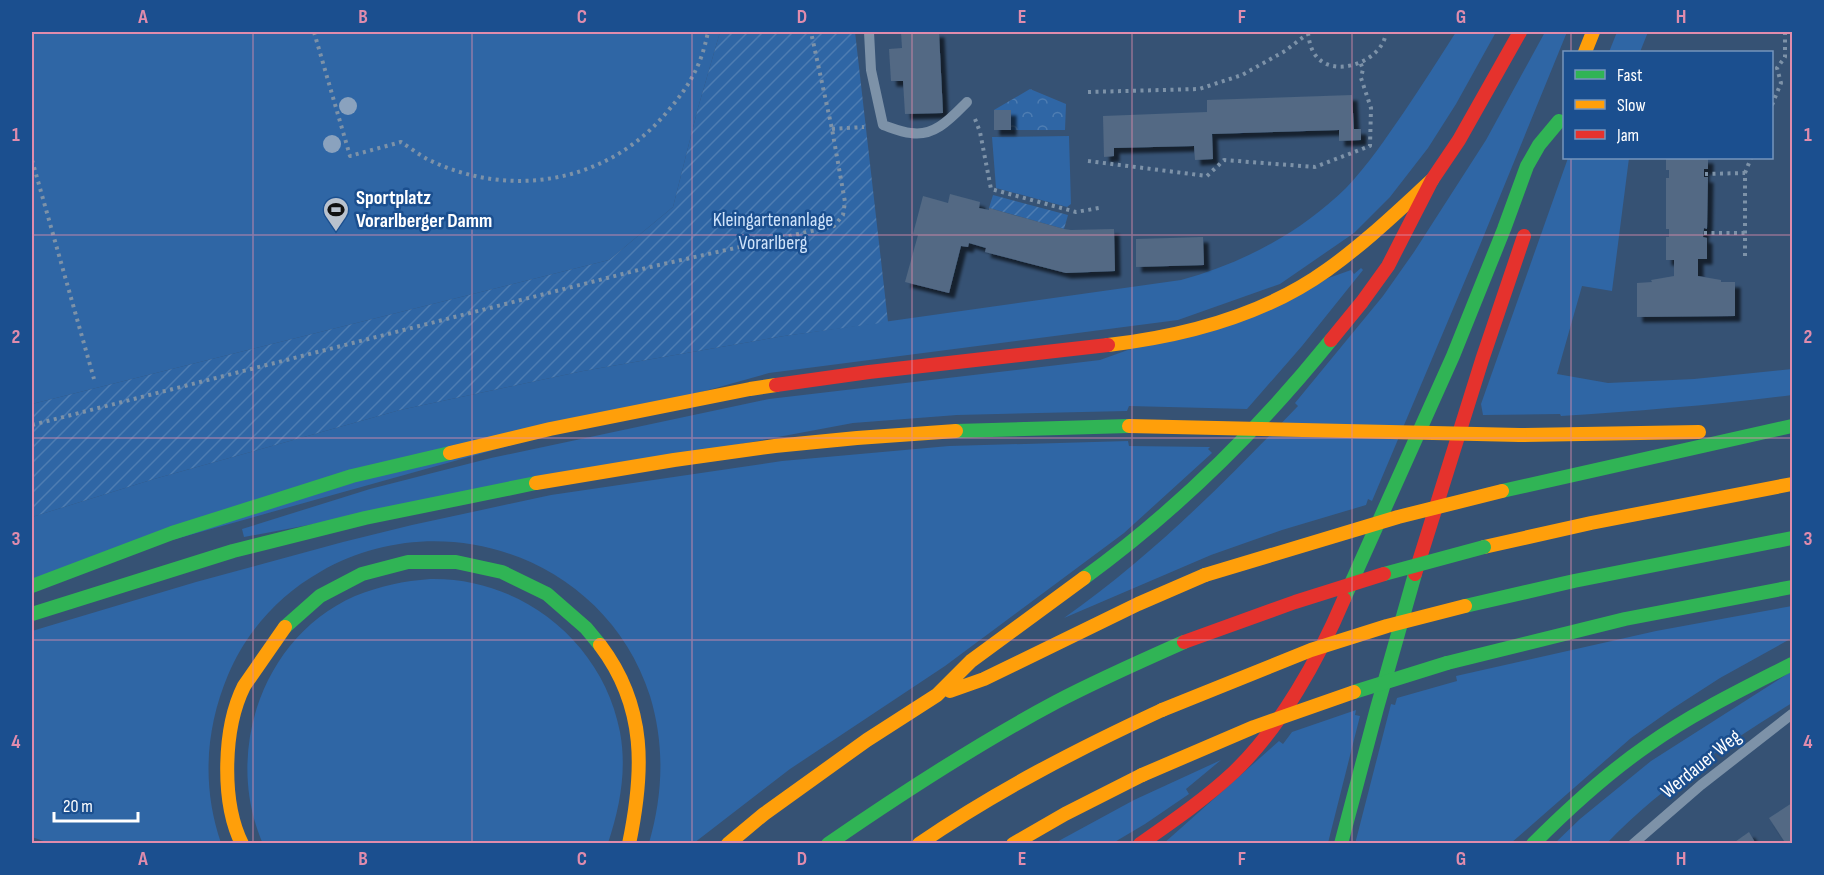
<svg xmlns="http://www.w3.org/2000/svg" width="1824" height="875" font-family="'Sofia Sans Condensed',sans-serif">
	<style>
		.grass { fill: #2f66a5 }
		.park { fill: url(#park-crowns) }
		.garden { fill: url(#garden-furrows) }
		.building { fill: #526984; filter: url(#shadow) }
		.lines { fill: none; stroke-linecap: round; stroke-linejoin: round }
		.path { stroke: #7d92a8; stroke-width: 4; stroke-dasharray: 3 4.5; stroke-linecap: butt }
		.lane { stroke: #7d92a8; stroke-width: 10 }
		.fast { stroke: #30b455; stroke-width: 14 }
		.slow { stroke: #ff9f0a; stroke-width: 14 }
		.jam { stroke: #e5322d; stroke-width: 14 }
		.fast-bridge { stroke: #30b455; stroke-width: 14 }
		.slow-bridge { stroke: #ff9f0a; stroke-width: 14 }
		.jam-bridge { stroke: #e5322d; stroke-width: 14 }
		.tree { fill: #8aa2be }
		.grid { fill: none; stroke: #e08cad; stroke-width: 1.5; stroke-opacity: 0.55 }
		.labels { text-anchor: middle; dominant-baseline: central; stroke-width: 5; stroke-linejoin: round; paint-order: stroke }
		.poi-label { font-size: 20px; font-weight: bold; fill: #fff; stroke: #1b4f8f; text-anchor: start }
		.park-label { font-size: 20px; fill: #cfe3fa; stroke: #1b4f8f }
		.street-label { font-size: 20px; fill: #fff; stroke: #1b4f8f }
		.neatline { fill: none; stroke: #e08cad; stroke-width: 2 }
		.grid-label { font-size: 20px; text-anchor: middle; font-weight: bold; fill: #e08cad }
	</style>
	<defs>
		<pattern id="park-crowns" width="20" height="18" patternUnits="userSpaceOnUse" patternTransform="scale(1.5)"><rect width="20" height="18" fill="#2f66a5"/><path d="M2 6a3 3 0 1 1 6 0M12 15a3 3 0 1 1 6 0" fill="none" stroke="#4e7db2"/></pattern>
		<pattern id="garden-furrows" width="10" height="10" patternUnits="userSpaceOnUse" patternTransform="scale(1.5)"><rect width="10" height="10" fill="#2f66a5"/><path d="M-1 1l2-2M0 10L10 0M9 11l2-2" fill="none" stroke="#4e7db2"/></pattern>
		<filter id="shadow"><feDropShadow dx="5.5" dy="5.5" stdDeviation="1.5" flood-color="#0009"/></filter>
	</defs>
	<rect width="100%" height="100%" fill="#365274"/>
	<path class="grass" d="M32,32H720L698,108L673,207L609,260L32,404Z
		M1456,32H1496L1456,104L1428,148L1390,197L1354,233L1280,284L1178,320L769,373L32,579V517L154,479L400,410L583,371L784,336L1181,280C1243,263 1300,233 1346,188C1368,165 1386,138 1404,112C1422,85 1439,59 1456,32Z
		M1545,32H1567L1480,245L1372,501L1368,499L1366,505L1282,530L1211,555L1064,618C1151,557 1225,482 1298,406L1295,403L1383,296L1414,252L1486,140Z
		M1617,32H1648L1640,52H1609Z
		M1069,136L1071,204L1067,207L996,188L992,137Z
		M1568,158H1629L1612,291L1582,286L1557,374L1608,383L1694,379L1792,369V395C1715,405 1638,411 1561,416L1560,414L1483,415L1481,404Z
		M1361,268L1363,270L1302,346L1247,409L1129,406L1127,411L957,415L853,423L244,537L242,529L370,489L491,458L769,399L1100,360L1351,270L1354,274Z
		M1128,441L1129,446L1210,447L1208,449L1212,453L1124,533L945,666L790,769L694,843H649C663,795 665,745 650,696C606,558 443,501 320,572C279,595 246,632 228,675C205,730 202,787 221,843L52,844L32,837V631L196,582L343,542L412,525L551,495L782,461L949,446Z
		M430,579C521,577 603,642 620,732C627,770 620,807 608,843L263,844C223,753 262,637 355,596C380,586 404,581 430,579Z
		M1792,606V638L1720,678L1672,709L1631,738L1511,843L1355,844L1391,704L1395,705L1397,698L1457,681L1456,676L1656,631Z
		M1792,671V703C1727,743 1660,788 1607,843L1554,844L1580,819L1651,761Z
		M1356,710L1355,715L1360,716L1328,843L1163,844L1279,741L1283,744L1292,732Z
		M1221,760L1186,789L1189,794L1145,824L1113,843L1053,844L1134,800Z"/>
	<path class="park" d="M1030,89L1066,104L1065,130H1011V110H994Z"/>
	<path class="garden" d="M720,32H855L888,322L784,336L583,371L400,410L154,479L32,517V404L609,260L673,207L698,108Z
		M993,195L1068,215L1064,229L989,208Z"/>
	<path class="building" d="M901,32H939L943,113L905,114L903,81H891L889,49L902,48Z
		M1352,95L1354,129H1361V140L1339,141V130L1212,134L1213,159L1195,160L1194,146L1114,148V156L1104,157L1103,116L1207,112V100Z
		M994,110H1011V130H994Z
		M1666,158H1708V169H1704V177H1708L1707,229L1704,228L1703,237L1707,238V259H1698V276L1721,280V282H1735V316L1637,317V283L1652,282L1651,280L1674,276V260H1666V237H1669V229H1666V178H1669V170H1666Z
		M950,194L980,202L979,208L989,210V208L1064,229L1071,230L1114,229L1115,271L1066,273L985,252L986,248L969,243L968,247L961,246L949,293L905,282L918,235L913,234L923,196L948,203Z
		M1203,237L1204,265L1136,267V239Z
		M1792,803V844H1786L1769,818Z
		M1749,832L1756,844H1732Z"/>
	<g class="lines">
		<path class="path" d="M314,32L350,156L401,142C409,147 418,154 427,159C510,200 608,183 667,112C690,85 701,66 708,32
			M1308,33C1309,41 1311,50 1316,56C1335,80 1384,60 1386,32
			M1088,92L1199,89L1242,75L1285,51L1310,32
			M1772,105L1781,83L1777,68L1785,57V32
			M975,119L980,132L991,189L1076,212L1099,208
			M832,129L864,127
			M32,160L94,379
			M1088,161L1207,176L1224,160L1315,167L1370,146L1371,108L1361,78L1363,69L1360,62
			M1745,173L1751,158
			M1705,174L1745,173V257
			M1704,233H1745
			M32,425L650,267L834,226L843,215L845,202L832,129L811,32"/>
		<path class="lane" d="M869,32L871,70L883,125C892,128 901,132 911,133C935,137 952,117 967,102
			M1633,844L1701,785L1792,714"/>
		<path class="fast" d="M956,431L1129,426
			M1502,491L1792,426
			M1084,578C1176,511 1259,429 1331,340
			M32,586L172,533L352,476L450,453
			M1344,599L1453,356L1504,229L1527,166L1539,145L1559,121
			M1465,606L1574,581L1792,538
			M32,614L233,551L365,518L536,483
			M285,627L320,596L362,574L408,562H456L502,572L547,594L586,628L600,645
			M1447,663L1625,619L1792,587
			M828,844C902,793 977,744 1056,702C1098,680 1141,661 1184,642
			M1341,844L1377,708L1415,574
			M1533,844C1569,808 1606,774 1648,745C1693,713 1743,689 1792,664"/>
		<path class="slow" d="M1585,52L1593,32
			M1108,345C1185,336 1263,316 1327,270C1365,243 1398,211 1432,180
			M1520,435L1699,432
			M450,453L550,429L750,389L776,385
			M536,483L674,460L775,446L857,438L956,431
			M1484,547L1591,523L1792,484
			M600,645C647,707 644,772 629,844
			M950,691L984,679L1138,604L1205,575
			M242,844C221,802 223,728 244,686L285,627
			M728,844L764,814L867,740L937,695L971,661L1084,578
			M919,844C996,791 1078,749 1162,710
			M1013,844L1065,814L1142,775"/>
		<path class="jam" d="M1331,340L1362,302L1388,266L1432,180L1459,140L1520,32
			M776,385L869,372L1108,345
			M1415,574L1482,360L1524,236
			M1140,844C1173,821 1205,799 1234,772C1281,727 1319,658 1344,599"/>
		<path class="fast-bridge" d="M1384,574L1484,547
			M1354,692L1447,663"/>
		<path class="slow-bridge" d="M1129,426L1520,435
			M1205,575L1398,517L1502,491
			M1162,710L1311,650L1387,626L1465,606
			M1142,775L1254,727L1354,692"/>
		<path class="jam-bridge" d="M1184,642L1295,602L1384,574"/>
	</g>
	<g class="tree">
		<circle cx="348" cy="106" r="9"/>
		<circle cx="332" cy="144" r="9"/>
	</g>
	<path class="grid" d="M253,32V844M472,32V844M692,32V844M912,32V844M1132,32V844M1352,32V844M1571,32V52M1571,158V844M32,235H1792M32,438H1792M32,640H1792"/>
	<defs>
		<symbol id="stadium-pin" viewBox="-11 -11 22 30"><path d="M0 17L-7.5 6A9.5 9.5 0 1 1 7.5 6Z" fill="#b9c2ce" stroke="#1b4f8f"/><path d="M0-5a6.5 5 0 1 0 0 10a6.5 5 0 1 0 0-10ZM-3.5-1.8h7v3.6h-7Z" fill="#111"/></symbol>
	</defs>
	<g fill-rule="evenodd">
		<use href="#stadium-pin" x="321" y="195" width="30" height="40"/>
	</g>
	<g class="labels">
		<g class="poi-label">
			<text x="356" y="198">Sportplatz<tspan x="356" dy="23">Vorarlberger Damm</tspan></text>
		</g>
		<g class="park-label">
			<text x="773" y="220">Kleingartenanlage<tspan x="773" dy="23">Vorarlberg</tspan></text>
		</g>
		<g class="street-label">
			<text transform="translate(1701 764) rotate(-39)">Werdauer Weg</text>
		</g>
	</g>
	<rect width="1824" height="875" fill="none" stroke="#1b4f8f" stroke-width="66"/>
	<rect x="1563" y="51" width="210" height="108" fill="#1b4f8f" stroke="#7695bc" stroke-width="1.5"/>
	<rect x="1575" y="70" width="30" height="9" fill="#30b455" stroke="#7695bc" stroke-width="1.5"/>
	<text x="1617" y="81" font-size="18" fill="#ffffff">Fast</text>
	<rect x="1575" y="100" width="30" height="9" fill="#ff9f0a" stroke="#7695bc" stroke-width="1.5"/>
	<text x="1617" y="111" font-size="18" fill="#ffffff">Slow</text>
	<rect x="1575" y="130" width="30" height="9" fill="#e5322d" stroke="#7695bc" stroke-width="1.5"/>
	<text x="1617" y="141" font-size="18" fill="#ffffff">Jam</text>
	<path d="M54 812v9h84v-9" fill="none" stroke="#ffffff" stroke-width="3"/>
	<text x="63" y="812" font-size="18" fill="#ffffff" stroke="#1b4f8f" stroke-width="4.5" paint-order="stroke">20 m</text>
	<rect x="33" y="33" width="1758" height="809" class="neatline"/>
	<g class="grid-label">
		<text x="143" y="23">A</text>
		<text x="363" y="23">B</text>
		<text x="582" y="23">C</text>
		<text x="802" y="23">D</text>
		<text x="1022" y="23">E</text>
		<text x="1242" y="23">F</text>
		<text x="1461" y="23">G</text>
		<text x="1681" y="23">H</text>
		<text x="16" y="141">1</text>
		<text x="1808" y="141">1</text>
		<text x="16" y="343">2</text>
		<text x="1808" y="343">2</text>
		<text x="16" y="545">3</text>
		<text x="1808" y="545">3</text>
		<text x="16" y="748">4</text>
		<text x="1808" y="748">4</text>
		<text x="143" y="865">A</text>
		<text x="363" y="865">B</text>
		<text x="582" y="865">C</text>
		<text x="802" y="865">D</text>
		<text x="1022" y="865">E</text>
		<text x="1242" y="865">F</text>
		<text x="1461" y="865">G</text>
		<text x="1681" y="865">H</text>
	</g>
</svg>
